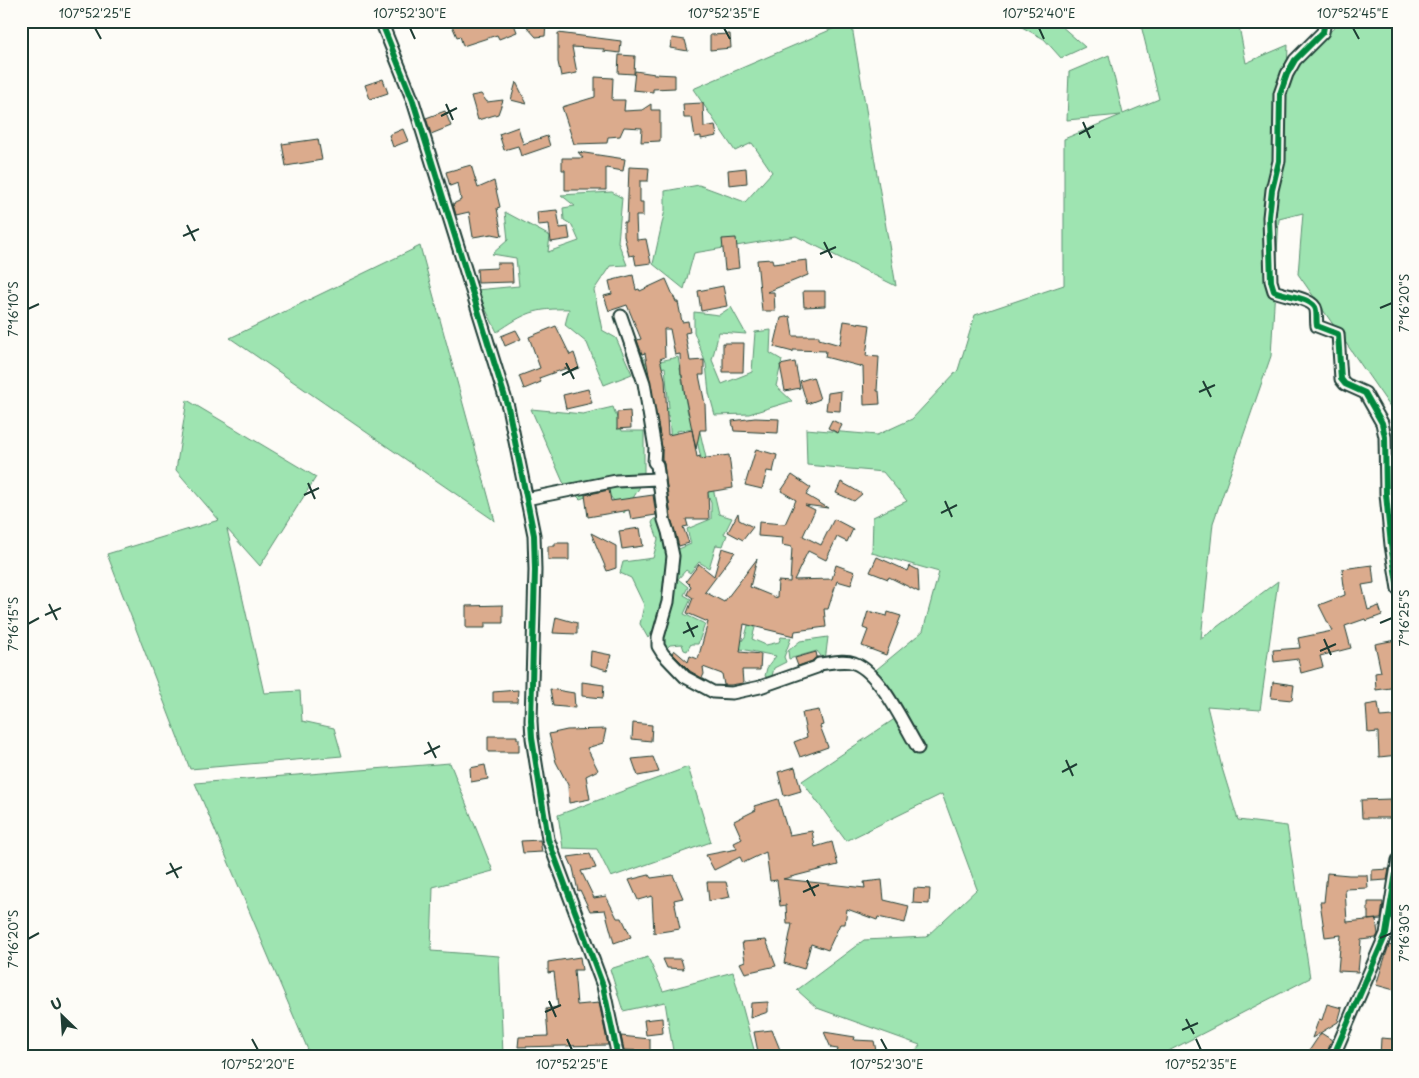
<svg xmlns="http://www.w3.org/2000/svg" width="1419" height="1078" font-family="'Playpen Sans',sans-serif">
	<style>
		.green { fill: #9ee4b1; stroke: #5e9072 }
		.building { fill: #dbab8d; stroke: #1f3d34 }
		.lines { fill: none; stroke-linecap: round; stroke-linejoin: round }
		.street-casing { stroke: #1f3d34; stroke-width: 15 }
		.street { stroke: #fdfcf7; stroke-width: 11 }
		.cycleway-casing { stroke: #fdfcf7; stroke-width: 9 }
		.cycleway { stroke: #00873e; stroke-width: 6 }
		.ticks { fill: none; stroke: #1f3d34; stroke-width: 2 }
		.neatline { fill: none; stroke: #1f3d34; stroke-width: 2 }
		.ticks-label { font-size: 12px; text-anchor: middle; fill: #1f3d34 }
	</style>
	<rect width="100%" height="100%" fill="#fdfcf7"/>
	<filter id="ink" filterUnits="userSpaceOnUse"><feTurbulence type="fractalNoise" baseFrequency=".02" numOctaves="2"/><feDisplacementMap in="SourceGraphic" scale="10" xChannelSelector="R" yChannelSelector="G"/><feConvolveMatrix kernelMatrix="1 2 1 2 8 2 1 2 1" color-interpolation-filters="sRGB"/></filter>
	<g filter="url(#ink)">
		<path class="green" d="M851,21L896,286L796,236L694,253L684,289L653,264L665,210V191L699,185L745,202L772,172L752,143L735,151L693,89Z
			M1016,21H1060L1059,24L1085,47L1061,58L1044,39L1020,26Z
			M1140,21H1238L1246,63L1288,45L1287,74L1341,21H1398V418L1298,274L1303,213L1279,219L1271,356L1213,523L1201,639L1278,581L1260,710L1207,706L1222,768L1238,820L1287,826L1310,978L1157,1057H911L920,1045L817,1008L797,990L864,940L926,937L977,889L942,794L846,841L802,781L899,716L871,674L923,631L939,572L872,553L873,517L907,501L883,472L807,465L806,429L877,435L912,419L958,370L975,315L1064,285V139L1121,115L1067,120L1069,72L1109,55L1123,114L1159,99Z
			M612,192L622,198L618,242L627,265L610,266L594,290L602,330L616,338L632,374L604,385L587,343L565,325L569,309C535,308 525,313 497,332L476,290L519,286L516,258L492,254L508,240L505,212L550,236L548,252L579,241L572,225L564,220L563,208L575,206L561,195Z
			M420,246L495,521L230,338Z
			M731,307L746,334L719,332L712,360L722,384L752,372L755,332L771,330L770,353L782,360L776,386L792,401L749,414L715,415L709,393L706,364L694,332V312L719,315Z
			M643,356L646,364L678,357L688,414L695,413L696,415L719,514L732,518L724,534L727,535L723,546L716,545L709,568L699,562L690,573L686,570L678,579L688,587L684,595L691,599L684,614L705,624L698,644H691L687,651L684,650L682,644L670,645L663,651L661,645L676,550L691,544L687,529L711,519V503L707,492L705,475L694,428L677,431L678,443L671,444L669,416H653L652,411L669,408L665,367L643,373L637,357Z
			M187,400L316,477L260,566L227,529L264,693L300,691L302,721L334,728L342,756L190,769L107,554L219,520L176,470Z
			M613,407L622,431H644V480L624,513L605,490L580,499L563,482L531,409L583,414Z
			M659,518L670,543L664,614L648,638L640,624L644,605L631,578L620,573L623,562L653,558L658,539L652,523L654,519Z
			M752,610L759,612L752,639L766,645L779,642L781,637L791,638L784,657L786,662L774,668L771,680L765,676L767,668L776,656L736,648L745,637Z
			M828,637L825,661L817,651L789,659L788,651L800,641Z
			M450,763L493,871L433,887L431,951L499,956L503,1055L480,1057H311L195,783Z
			M688,767L711,842L611,877L597,849L563,848L558,815Z
			M648,957L663,991L733,972L756,1057H674L665,1002L623,1011L610,969Z"/>
		<path class="building" d="M450,21H500L514,24L517,32L499,39L497,35L463,46L460,36L457,37Z
			M546,24L545,36L536,37L527,27Z
			M558,33L621,41L620,53L603,51L604,49L572,47L577,73L561,76L558,62Z
			M730,34L731,48L710,50V35Z
			M672,38L685,40L688,51L670,48Z
			M619,55L635,56L634,74L618,73Z
			M635,71L655,74L675,75V88L653,89V92L633,90Z
			M595,77L613,78L612,100H625L624,111L642,110L651,104V110H660V141L641,142L642,128L624,127L620,136L608,137L607,143L574,144L562,107L595,97Z
			M383,79L388,93L370,99L365,85Z
			M516,82L527,104L511,100Z
			M481,94L487,102L503,100L498,114L478,120L471,96Z
			M703,103L704,127L715,125L717,136L701,139V136L695,137L692,118H684L683,104Z
			M445,111L451,126L431,134L426,118Z
			M518,127L523,144L547,136L550,146L521,156L518,146L504,150L499,134Z
			M403,129L408,141L393,147L389,135Z
			M318,139L322,160L286,166L282,144Z
			M578,152L625,159L623,171L606,168V190H565V170H562V158H583Z
			M471,165L478,188L494,181L500,207L497,208L502,236L492,234L473,237L469,212L456,215L453,204L461,200L458,183L450,186L446,172Z
			M629,167L649,168L648,181H640V202H643V216H636L637,240L646,239L651,263L636,265L634,255L629,256L624,236V222H627Z
			M746,168L747,183L729,185L728,170Z
			M557,210L560,228L568,227L570,239L551,242L549,224L538,225L537,212Z
			M736,238L739,268L725,270L722,239Z
			M772,259L773,264L807,260L808,275L767,292H774L775,311H762L757,260Z
			M497,263H512L513,282L478,283L477,269L497,268Z
			M633,275L636,290L639,289L640,291L666,279L676,302H678L682,322L688,321L690,332L685,333L690,361L704,360V375H699L705,404L706,430H700L696,449L685,396L682,375H681L680,354L675,355L670,329H664L665,357L660,359L665,379L668,435L692,430L697,457L700,456V459L729,455L733,488L708,492L709,519H686L688,526L683,527L689,543L679,546L671,518L664,464L662,459V447L645,353L642,354L637,340L641,339L627,305L609,311L604,296L612,294L609,281Z
			M723,286L727,306L701,311L698,291Z
			M803,291H825V306L804,307Z
			M790,316L793,336H819V339L840,345L844,321L870,325L866,356L879,357L877,391H879L880,404L864,405L863,367L825,357L826,351L793,350V352L774,347L781,318Z
			M556,326L570,355L574,353L579,368L568,372L567,368L539,378L541,382L524,389L519,376L540,368L529,337Z
			M516,330L521,339L505,346L501,336Z
			M723,343H744L743,372H723Z
			M795,362L800,388L785,391L780,365Z
			M813,377L820,399L807,404L800,381Z
			M588,389L592,403L566,409L563,395Z
			M841,391L840,411L826,410L828,393Z
			M630,411L631,428L617,429V412Z
			M755,418L779,419L778,433L734,431L732,421Z
			M832,420L842,425L838,433L828,428Z
			M756,449L777,455L773,472L767,471L762,489L745,485Z
			M792,475L811,488L806,495L828,508L805,505L815,510L803,536L821,545L834,519L853,529L847,542L837,537L826,560L808,551L794,580L832,579L836,565L855,572L851,585L837,581L828,609H824L826,627L795,631L794,636L744,624L740,652L761,654L760,670H742L743,683L731,685H724L722,674L703,667L704,674L702,678L690,671L672,653L674,650L688,662L690,656L698,659L708,622L687,613L693,598L687,594L691,586L686,581L699,564L714,576L722,548L735,552L705,592L724,602L757,559L750,587L777,598L778,581L790,582L792,547L782,545L783,538L758,536L759,522L785,524L796,500L781,491Z
			M841,482L852,488L862,494L854,501L836,493Z
			M609,490L611,501L653,495L656,515L631,519L629,510L588,517L585,495Z
			M738,513L739,520L753,527L743,540L728,532Z
			M640,528L643,546L622,549L619,531Z
			M591,533L616,546V568L607,571Z
			M555,543H569V560H548V546H555Z
			M877,557L908,571L910,566L918,570L919,592L889,577L888,579L870,572Z
			M1372,565L1374,583L1362,585L1368,610L1379,606L1382,615L1366,621L1365,619L1345,626L1351,648L1320,656L1323,667L1301,673L1298,659L1274,662L1273,650L1300,648L1298,638L1332,631L1319,605L1345,595L1342,569Z
			M503,605V623H485V628H466V606Z
			M868,611L887,616L888,612L901,616L886,655L862,646L868,630L863,628Z
			M556,617L577,623V634L553,633Z
			M1396,640L1398,650V687L1376,690L1375,673L1381,672L1375,644Z
			M591,651L611,655L607,670L590,665Z
			M816,652L817,657L812,661L798,666L795,658Z
			M582,682L604,685L603,698L582,696Z
			M1273,682L1294,685L1292,700L1271,698Z
			M550,689L574,693L575,708L553,706Z
			M518,690L517,702H493V692Z
			M1378,703L1380,717L1394,716L1398,755L1379,757L1378,732L1368,733L1366,705Z
			M819,710L823,725L820,726L828,747L800,757L794,742L807,737L802,713Z
			M633,723L652,725L651,741L632,739Z
			M606,729L603,743L587,748L598,770L586,776L590,799L569,803L568,785L556,762L549,734L567,730Z
			M488,736H517V739H519V752H488Z
			M653,757L659,772L638,776L632,759Z
			M485,765L488,779L471,782L470,768Z
			M795,767L801,791L784,796L778,772Z
			M778,799L789,835L812,831L815,847L832,842L838,865L783,879L865,888L864,882L882,880L884,900L909,906L905,923L878,917L877,920L847,909L845,924H840L828,950L811,944L804,969L784,963L792,924H787L786,905L780,906L777,880L770,881L766,852L743,863L740,857L714,870L706,855L737,849L734,843L742,839L734,821L756,810L754,806Z
			M1391,799V818H1362L1361,800Z
			M540,840L542,852L523,853L521,841Z
			M590,854L596,868L581,871L594,898L606,896L617,918H622L631,937L614,943L605,910L590,911L580,890L578,891L573,868L568,857Z
			M1389,869L1387,880L1372,881V870Z
			M1327,873L1349,875H1367L1368,888L1345,889L1347,922L1376,919L1378,934L1376,938L1361,940L1358,972L1338,971L1341,935L1325,937L1320,902H1324Z
			M649,875L651,878L673,875L683,898L674,900L680,929L654,933L652,896L638,900L629,880Z
			M707,882H726L730,897L709,901Z
			M914,888L930,889L929,904L913,903Z
			M1368,902H1383L1381,919L1368,920Z
			M766,940L776,966L745,973L740,963L745,961L742,942Z
			M1389,945L1398,948V991L1376,985Z
			M580,957L582,970H574L577,1005L599,1003L608,1045L518,1047L519,1037L548,1036L546,1009L558,1007L554,972L548,973V962Z
			M663,959H681L684,969L667,968Z
			M768,1002V1012L750,1018L751,1003Z
			M1327,1004L1342,1008L1338,1022L1312,1038L1319,1019L1322,1020Z
			M662,1018L663,1033L646,1035L644,1020Z
			M772,1030L783,1057H759L754,1032Z
			M824,1032L855,1037L854,1040L874,1041L877,1055L852,1054L851,1057H836L838,1049L831,1048Z
			M1321,1033L1332,1040L1325,1057H1305Z
			M621,1036L650,1039V1051L624,1050Z
			M1381,1038L1394,1039L1393,1057H1380Z"/>
		<g class="lines">
			<defs>
				<path id="street" d="M381,21L413,101L508,407L534,535L535,570L531,721L532,738L548,839L603,986L618,1057
					M1325,21L1323,32L1295,60L1287,74L1280,94L1279,161L1272,190L1269,217L1271,281L1274,291C1285,296 1314,298 1316,310C1317,315 1316,320 1317,326L1338,334L1341,379L1345,384L1365,393L1382,423L1385,437L1386,494L1391,545L1398,589
					M621,316L644,383L655,448L654,462L657,465L664,520L668,532L673,556L668,602L658,637V646L663,654L685,677L713,692L732,693L760,687L817,667L819,664C830,663 844,659 854,663C880,672 904,725 918,748
					M526,499L616,481L657,479
					M1333,1057L1386,934L1398,860"/>
			</defs>
			<use href="#street" class="street-casing"/>
			<use href="#street" class="street"/>
			<defs>
				<path id="cycleway" d="M381,21L413,101L508,407L534,535L535,570L531,721L532,738L548,839L603,986L618,1057
					M1325,21L1323,32L1295,60L1287,74L1280,94L1279,161L1272,190L1269,217L1271,281L1274,291C1285,296 1314,298 1316,310C1317,315 1316,320 1317,326L1338,334L1341,379L1345,384L1365,393L1382,423L1385,437L1386,494L1391,545L1398,589
					M1333,1057L1386,934L1398,860"/>
			</defs>
			<use href="#cycleway" class="cycleway-casing"/>
			<use href="#cycleway" class="cycleway"/>
		</g>
	</g>
	<path class="ticks" d="M95,28L101,39M410,28L415,39M724,28L730,39M1039,28L1044,39M1353,28L1359,39M446,104L453,120M441,116L457,108M1083,122L1090,138M1079,134L1094,126M187,225L195,241M183,236L199,229M824,242L832,258M820,254L836,247M1380,308L1392,303M28,309L39,304M566,363L574,379M562,375L578,367M1203,381L1211,397M1199,392L1215,385M308,483L315,499M304,495L319,488M945,501L952,517M941,513L957,505M49,604L57,620M45,615L61,608M687,622L694,637M1380,623L1392,618M28,624L39,618M683,633L698,626M1324,639L1331,655M1320,651L1336,644M428,742L436,758M424,754L440,746M1066,760L1073,776M1062,772L1077,764M170,863L178,878M166,874L182,867M807,880L815,896M803,892L819,885M1380,938L1392,933M28,939L39,933M549,1001L556,1017M545,1012L561,1005M1186,1019L1194,1034M1182,1030L1198,1023M252,1039L258,1050M567,1039L572,1050M881,1039L887,1050M1196,1039L1201,1050"/>
	<rect width="1419" height="1078" fill="none" stroke="#fdfcf7" stroke-width="55"/>
	<g transform="translate(62 1016) rotate(335)" stroke="#fdfcf7" stroke-width="4" paint-order="stroke">
	<path d="M0-4L9 19L0 12L-9 19Z" fill="#1f3d34"/>
	<text y="-8" font-size="14" font-weight="bold" text-anchor="middle" fill="#1f3d34">U</text>
	</g>
	<rect x="28" y="28" width="1364" height="1022" class="neatline"/>
	<g class="ticks-label">
		<text x="95" y="18">107°52'25"E</text>
		<text x="410" y="18">107°52'30"E</text>
		<text x="724" y="18">107°52'35"E</text>
		<text x="1039" y="18">107°52'40"E</text>
		<text x="1353" y="18">107°52'45"E</text>
		<text transform="translate(1405 303) rotate(-90)" y="4">7°16'20"S</text>
		<text transform="translate(14 309) rotate(-90)" y="4">7°16'10"S</text>
		<text transform="translate(1405 618) rotate(-90)" y="4">7°16'25"S</text>
		<text transform="translate(14 624) rotate(-90)" y="4">7°16'15"S</text>
		<text transform="translate(1405 933) rotate(-90)" y="4">7°16'30"S</text>
		<text transform="translate(14 939) rotate(-90)" y="4">7°16'20"S</text>
		<text x="258" y="1069">107°52'20"E</text>
		<text x="572" y="1069">107°52'25"E</text>
		<text x="887" y="1069">107°52'30"E</text>
		<text x="1201" y="1069">107°52'35"E</text>
	</g>
</svg>
